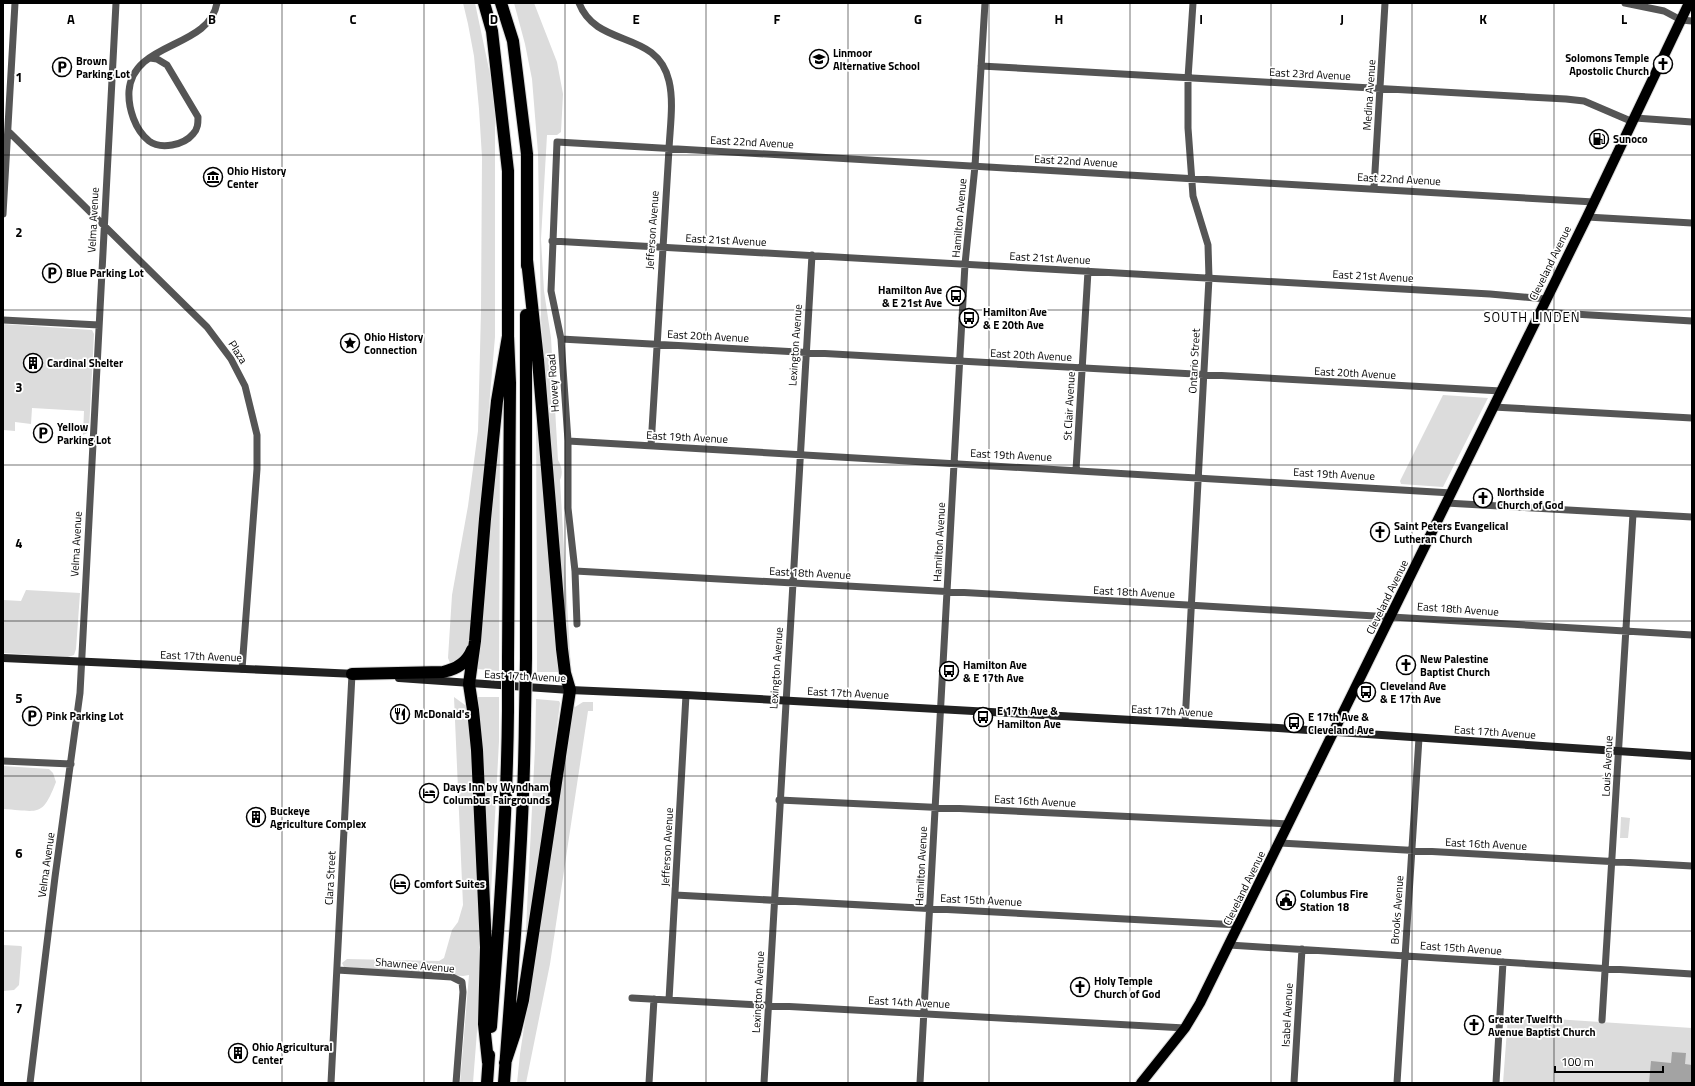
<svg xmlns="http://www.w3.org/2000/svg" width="1695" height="1086" font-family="'Titillium Web',sans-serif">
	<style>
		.green { fill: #dcdcdc }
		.water { fill: #a3a3a3 }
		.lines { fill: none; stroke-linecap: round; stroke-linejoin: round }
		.primary-casing { stroke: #dbdbdb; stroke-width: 12 }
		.highway-casing { stroke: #dbdbdb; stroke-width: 14 }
		.street { stroke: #555; stroke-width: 7 }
		.secondary { stroke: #222; stroke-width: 8 }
		.primary { stroke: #000; stroke-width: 10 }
		.highway { stroke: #000; stroke-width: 12 }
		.highway-bridge-casing { stroke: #dbdbdb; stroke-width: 14; stroke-linecap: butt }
		.highway-bridge { stroke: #000; stroke-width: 12 }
		.grid { fill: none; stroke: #000; stroke-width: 1; stroke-opacity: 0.55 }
		.labels { text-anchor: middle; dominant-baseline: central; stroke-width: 3.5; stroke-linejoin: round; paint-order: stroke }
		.poi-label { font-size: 11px; font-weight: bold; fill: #000; stroke: #fff; text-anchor: start }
		.street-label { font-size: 11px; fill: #000; stroke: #fff }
		.quarter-label { font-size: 13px; letter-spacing: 1px; fill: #000; stroke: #fff }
		.grid-label { font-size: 13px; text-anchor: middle; font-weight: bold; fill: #000; stroke: #fff; stroke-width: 3.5; stroke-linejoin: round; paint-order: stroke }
	</style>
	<rect width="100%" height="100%" fill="#fff"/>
	<path class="green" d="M463,3H475L490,74L495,109V337L482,489L475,641L453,670L448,658L452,595L468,506L478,431L481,311L482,157L479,109L474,56L468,24Z
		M514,3H534L557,62L563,94L561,132L557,135H547L541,239L544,291L551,338L558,460C562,467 563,473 560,480L571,670L568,663L541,320L538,153L532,79L525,44Z
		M3,324L92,330L94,334L89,430L87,433L83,435L84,411L32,408L31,424L15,422V431L3,430Z
		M536,385L560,672H537Z
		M1443,395L1488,398L1443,487L1401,484L1400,481Z
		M500,423L499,671L477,669L485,591L486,551Z
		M26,590L80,593L76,649L74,655L68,657L3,653V600L21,601Z
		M454,697L465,705L467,704L469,710C473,794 480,878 480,962C480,1002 476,1043 473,1083H460L469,975L463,976L344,967L342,963L347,959L439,961L444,958L452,930L458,922L463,905Z
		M477,697H499V741L489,930Z
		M536,699L559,701L560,703L542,847L526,949H525L535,748Z
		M583,702H593V711H588L550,964L526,1083H517L520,1054L572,711L574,706L575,707Z
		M3,766L49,769L53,773L56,782C42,818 39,811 3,809Z
		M1621,817L1630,818L1628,838H1620Z
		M3,945L21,946L22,947L19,985L14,990L3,991Z
		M1508,1016L1692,1028V1083H1503Z"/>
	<path class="water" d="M1672,1052L1686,1053L1685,1064L1692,1065V1083H1649L1651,1061L1671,1063Z"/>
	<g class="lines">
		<defs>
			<path id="primary" d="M1141,1083L1185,1028L1200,1003L1587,217L1689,3"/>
			<path id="highway" d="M484,3L492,31L508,171V336L510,383L508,658
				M501,3L513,41L527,154V266
				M526,659V315
				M352,674L443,672C457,669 467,663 472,650
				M491,1027C499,922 507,816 508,711
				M488,1062L484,1024L486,947L477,750L473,710L469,684L475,641L485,519L497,401L508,336
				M505,1063L515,1033L523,1000L570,690L565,673L562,649L538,360L527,260
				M487,1083L489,1055
				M504,1083C513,960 524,837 525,714"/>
		</defs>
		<use href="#primary" class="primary-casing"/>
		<use href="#highway" class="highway-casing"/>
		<path class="street" d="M579,3C597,49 657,29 669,81C674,102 670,127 669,149L651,446
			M1625,3L1664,11L1681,20L1692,21
			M150,58L157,59L167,65L198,117C198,123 198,129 193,134C184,145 161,150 149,141C135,130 128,108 129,91C133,41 209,49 217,3
			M981,66L1566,99L1584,101L1633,122
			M1635,118L1692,122
			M8,131L207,327L231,359L245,386L257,435V469L242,669
			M1374,188L1385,3
			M3,214L15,3
			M1587,217L1692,223
			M552,241L1490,294L1546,299
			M1540,312L1692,321
			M3,320L99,325
			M561,339L1501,391
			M1493,407L1692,418
			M568,441L1452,493
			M1076,470L1088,271
			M1446,503L1692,517
			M575,571C947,592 1320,611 1692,635
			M577,624L575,571L568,508V441L561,339L551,291L557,142L1594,202
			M1185,723L1209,278L1208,245L1193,196L1188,128V78L1193,3
			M3,761L71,764
			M779,800L1289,824
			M1280,843L1692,866
			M675,895L1239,925
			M1229,945L1692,974
			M337,970L452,977L462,982L463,992L456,1083
			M632,998L1185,1028
			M669,1000L686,695
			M1602,1020L1633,514
			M30,1083L55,877L80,693L116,3
			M331,1083L352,674
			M649,1083L654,999
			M764,1083L812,255
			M920,1083L965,264L975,166L985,3
			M1294,1083L1302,949
			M1397,1083L1419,738
			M1496,1083L1503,962"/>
		<path class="secondary" d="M3,658L356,674
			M399,678L570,690L686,695L1278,728L1692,756"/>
		<use href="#primary" class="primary"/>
		<use href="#highway" class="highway"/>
		<defs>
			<path id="highway-bridge" d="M508,711V658
				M525,714L526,659"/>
		</defs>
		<use href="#highway-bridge" class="highway-bridge-casing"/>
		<use href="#highway-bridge" class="highway-bridge"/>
	</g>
	<path class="grid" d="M141,3V1083M282,3V1083M424,3V1083M565,3V1083M706,3V1083M848,3V1083M989,3V1083M1130,3V1083M1271,3V1083M1412,3V1083M1554,3V1083M3,155H1692M3,310H1692M3,465H1692M3,621H1692M3,776H1692M3,931H1692"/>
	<defs>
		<symbol id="school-ring" viewBox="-11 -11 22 22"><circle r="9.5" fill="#fff" stroke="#000" stroke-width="1.5"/><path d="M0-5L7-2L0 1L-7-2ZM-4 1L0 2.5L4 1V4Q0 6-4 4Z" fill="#000"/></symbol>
		<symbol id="church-ring" viewBox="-11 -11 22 22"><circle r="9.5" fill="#fff" stroke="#000" stroke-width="1.5"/><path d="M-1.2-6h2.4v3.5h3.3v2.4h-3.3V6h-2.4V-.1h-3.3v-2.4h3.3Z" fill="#000"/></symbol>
		<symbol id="parking-ring" viewBox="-11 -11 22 22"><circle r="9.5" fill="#fff" stroke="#000" stroke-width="1.5"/><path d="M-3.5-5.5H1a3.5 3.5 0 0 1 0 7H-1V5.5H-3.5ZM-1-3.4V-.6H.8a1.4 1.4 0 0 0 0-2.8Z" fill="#000"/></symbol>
		<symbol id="fuel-ring" viewBox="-11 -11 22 22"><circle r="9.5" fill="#fff" stroke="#000" stroke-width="1.5"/><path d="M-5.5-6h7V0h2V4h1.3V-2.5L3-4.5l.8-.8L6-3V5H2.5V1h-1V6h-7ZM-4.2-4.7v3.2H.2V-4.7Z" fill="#000"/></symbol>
		<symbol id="museum-ring" viewBox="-11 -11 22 22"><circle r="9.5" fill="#fff" stroke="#000" stroke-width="1.5"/><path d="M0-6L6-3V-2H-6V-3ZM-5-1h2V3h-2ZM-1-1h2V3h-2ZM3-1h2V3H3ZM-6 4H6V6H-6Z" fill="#000"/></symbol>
		<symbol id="bus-ring" viewBox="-11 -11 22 22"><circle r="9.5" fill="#fff" stroke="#000" stroke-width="1.5"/><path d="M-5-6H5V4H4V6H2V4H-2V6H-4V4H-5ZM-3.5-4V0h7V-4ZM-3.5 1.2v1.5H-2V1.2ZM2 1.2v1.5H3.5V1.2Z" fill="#000"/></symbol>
		<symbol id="sight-ring" viewBox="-11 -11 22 22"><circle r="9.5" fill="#fff" stroke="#000" stroke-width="1.5"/><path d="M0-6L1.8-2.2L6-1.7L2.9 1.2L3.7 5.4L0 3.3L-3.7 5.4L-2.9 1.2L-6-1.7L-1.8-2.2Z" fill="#000"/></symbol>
		<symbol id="building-ring" viewBox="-11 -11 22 22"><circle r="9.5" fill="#fff" stroke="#000" stroke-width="1.5"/><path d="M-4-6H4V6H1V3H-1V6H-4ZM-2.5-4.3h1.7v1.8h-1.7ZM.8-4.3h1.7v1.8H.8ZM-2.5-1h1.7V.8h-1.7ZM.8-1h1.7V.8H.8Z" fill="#000"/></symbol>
		<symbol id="restaurant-ring" viewBox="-11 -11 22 22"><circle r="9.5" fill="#fff" stroke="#000" stroke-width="1.5"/><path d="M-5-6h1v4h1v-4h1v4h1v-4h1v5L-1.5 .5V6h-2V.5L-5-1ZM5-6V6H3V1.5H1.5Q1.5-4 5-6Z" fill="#000"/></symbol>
		<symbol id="hotel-ring" viewBox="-11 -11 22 22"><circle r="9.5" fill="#fff" stroke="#000" stroke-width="1.5"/><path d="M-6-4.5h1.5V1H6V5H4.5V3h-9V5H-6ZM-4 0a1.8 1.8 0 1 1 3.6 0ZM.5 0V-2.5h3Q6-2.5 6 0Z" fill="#000"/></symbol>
		<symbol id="civic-ring" viewBox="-11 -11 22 22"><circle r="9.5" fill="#fff" stroke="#000" stroke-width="1.5"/><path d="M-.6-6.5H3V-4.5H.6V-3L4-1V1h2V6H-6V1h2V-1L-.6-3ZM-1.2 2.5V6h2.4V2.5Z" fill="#000"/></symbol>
	</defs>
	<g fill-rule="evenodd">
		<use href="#school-ring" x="808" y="48" width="22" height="22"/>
		<use href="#church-ring" x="1652" y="53" width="22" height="22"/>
		<use href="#parking-ring" x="51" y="56" width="22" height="22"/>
		<use href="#fuel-ring" x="1588" y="128" width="22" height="22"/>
		<use href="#museum-ring" x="202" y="166" width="22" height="22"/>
		<use href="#parking-ring" x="41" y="262" width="22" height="22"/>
		<use href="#bus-ring" x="945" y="285" width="22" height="22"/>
		<use href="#bus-ring" x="958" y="307" width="22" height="22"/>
		<use href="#sight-ring" x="339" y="332" width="22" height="22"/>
		<use href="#building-ring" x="22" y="352" width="22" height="22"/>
		<use href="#parking-ring" x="32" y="422" width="22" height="22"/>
		<use href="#church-ring" x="1472" y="487" width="22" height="22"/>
		<use href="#church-ring" x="1369" y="521" width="22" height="22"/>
		<use href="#church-ring" x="1395" y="654" width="22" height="22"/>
		<use href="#bus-ring" x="938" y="660" width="22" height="22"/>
		<use href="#bus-ring" x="1355" y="681" width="22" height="22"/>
		<use href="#restaurant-ring" x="389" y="703" width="22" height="22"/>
		<use href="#parking-ring" x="21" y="705" width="22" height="22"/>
		<use href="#bus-ring" x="972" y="706" width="22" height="22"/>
		<use href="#bus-ring" x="1283" y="712" width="22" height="22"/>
		<use href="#hotel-ring" x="418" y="782" width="22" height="22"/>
		<use href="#building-ring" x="245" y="806" width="22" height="22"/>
		<use href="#hotel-ring" x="389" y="873" width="22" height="22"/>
		<use href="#civic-ring" x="1275" y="889" width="22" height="22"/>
		<use href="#church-ring" x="1069" y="976" width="22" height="22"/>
		<use href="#church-ring" x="1463" y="1014" width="22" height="22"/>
		<use href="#building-ring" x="227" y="1042" width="22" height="22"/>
	</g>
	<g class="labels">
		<g class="poi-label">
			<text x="833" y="53">Linmoor<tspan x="833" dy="13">Alternative School</tspan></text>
			<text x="1649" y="58" text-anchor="end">Solomons Temple<tspan x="1649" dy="13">Apostolic Church</tspan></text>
			<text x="76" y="61">Brown<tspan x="76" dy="13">Parking Lot</tspan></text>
			<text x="1613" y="139">Sunoco</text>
			<text x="227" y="171">Ohio History<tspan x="227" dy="13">Center</tspan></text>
			<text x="66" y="273">Blue Parking Lot</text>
			<text x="942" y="290" text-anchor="end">Hamilton Ave<tspan x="942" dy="13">&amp; E 21st Ave</tspan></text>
			<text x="983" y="312">Hamilton Ave<tspan x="983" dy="13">&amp; E 20th Ave</tspan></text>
			<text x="364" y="337">Ohio History<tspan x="364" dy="13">Connection</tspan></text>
			<text x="47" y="363">Cardinal Shelter</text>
			<text x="57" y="427">Yellow<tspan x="57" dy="13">Parking Lot</tspan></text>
			<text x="1497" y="492">Northside<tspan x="1497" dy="13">Church of God</tspan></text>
			<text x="1394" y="526">Saint Peters Evangelical<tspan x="1394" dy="13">Lutheran Church</tspan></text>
			<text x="1420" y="659">New Palestine<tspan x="1420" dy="13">Baptist Church</tspan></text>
			<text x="963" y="665">Hamilton Ave<tspan x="963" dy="13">&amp; E 17th Ave</tspan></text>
			<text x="1380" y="686">Cleveland Ave<tspan x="1380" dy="13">&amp; E 17th Ave</tspan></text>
			<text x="997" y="711">E 17th Ave &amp;<tspan x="997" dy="13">Hamilton Ave</tspan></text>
			<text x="414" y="714">McDonald's</text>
			<text x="46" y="716">Pink Parking Lot</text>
			<text x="1308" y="717">E 17th Ave &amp;<tspan x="1308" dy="13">Cleveland Ave</tspan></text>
			<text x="443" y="787">Days Inn by Wyndham<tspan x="443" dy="13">Columbus Fairgrounds</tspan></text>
			<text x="270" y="811">Buckeye<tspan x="270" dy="13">Agriculture Complex</tspan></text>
			<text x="414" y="884">Comfort Suites</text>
			<text x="1300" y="894">Columbus Fire<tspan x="1300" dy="13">Station 18</tspan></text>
			<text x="1094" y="981">Holy Temple<tspan x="1094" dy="13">Church of God</tspan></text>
			<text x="1488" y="1019">Greater Twelfth<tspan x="1488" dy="13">Avenue Baptist Church</tspan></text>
			<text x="252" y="1047">Ohio Agricultural<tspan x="252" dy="13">Center</tspan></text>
		</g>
		<g class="street-label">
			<text transform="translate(1310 74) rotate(3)">East 23rd Avenue</text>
			<text transform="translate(1369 95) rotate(-86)">Medina Avenue</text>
			<text transform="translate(752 142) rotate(3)">East 22nd Avenue</text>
			<text transform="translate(1076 161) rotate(3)">East 22nd Avenue</text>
			<text transform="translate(1399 179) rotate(3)">East 22nd Avenue</text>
			<text transform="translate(959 218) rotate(-85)">Hamilton Avenue</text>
			<text transform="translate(93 220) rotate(-87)">Velma Avenue</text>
			<text transform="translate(652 230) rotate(-86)">Jefferson Avenue</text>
			<text transform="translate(726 240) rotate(3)">East 21st Avenue</text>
			<text transform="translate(1050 258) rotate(3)">East 21st Avenue</text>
			<text transform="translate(1550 263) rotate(-64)">Cleveland Avenue</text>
			<text transform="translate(1373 276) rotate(3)">East 21st Avenue</text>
			<text transform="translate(708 336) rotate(3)">East 20th Avenue</text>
			<text transform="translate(795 345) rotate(-86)">Lexington Avenue</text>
			<text transform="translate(238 352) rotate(58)">Plaza</text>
			<text transform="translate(1031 355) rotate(3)">East 20th Avenue</text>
			<text transform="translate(1194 361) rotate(-87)">Ontario Street</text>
			<text transform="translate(1355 373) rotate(3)">East 20th Avenue</text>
			<text transform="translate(553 383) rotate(-94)">Howey Road</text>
			<text transform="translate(1069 406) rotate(-87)">St Clair Avenue</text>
			<text transform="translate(687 437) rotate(3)">East 19th Avenue</text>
			<text transform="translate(1011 455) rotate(3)">East 19th Avenue</text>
			<text transform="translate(1334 474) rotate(3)">East 19th Avenue</text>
			<text transform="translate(939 542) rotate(-87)">Hamilton Avenue</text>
			<text transform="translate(76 544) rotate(-87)">Velma Avenue</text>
			<text transform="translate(810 573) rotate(3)">East 18th Avenue</text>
			<text transform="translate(1134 592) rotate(3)">East 18th Avenue</text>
			<text transform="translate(1387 597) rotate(-64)">Cleveland Avenue</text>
			<text transform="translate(1458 609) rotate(4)">East 18th Avenue</text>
			<text transform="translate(201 656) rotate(2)">East 17th Avenue</text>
			<text transform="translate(776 668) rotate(-86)">Lexington Avenue</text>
			<text transform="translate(525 676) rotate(3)">East 17th Avenue</text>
			<text transform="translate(848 693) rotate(3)">East 17th Avenue</text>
			<text transform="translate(1172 711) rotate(3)">East 17th Avenue</text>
			<text transform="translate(1495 732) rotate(4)">East 17th Avenue</text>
			<text transform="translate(1607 766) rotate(-87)">Louis Avenue</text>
			<text transform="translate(1035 801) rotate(3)">East 16th Avenue</text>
			<text transform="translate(1486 844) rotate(3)">East 16th Avenue</text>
			<text transform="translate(667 847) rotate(-87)">Jefferson Avenue</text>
			<text transform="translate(46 865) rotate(-82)">Velma Avenue</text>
			<text transform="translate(921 866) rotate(-87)">Hamilton Avenue</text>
			<text transform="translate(330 878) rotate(-87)">Clara Street</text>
			<text transform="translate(1244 888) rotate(-64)">Cleveland Avenue</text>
			<text transform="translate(981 900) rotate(3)">East 15th Avenue</text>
			<text transform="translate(1397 910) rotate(-86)">Brooks Avenue</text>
			<text transform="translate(1461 948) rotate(4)">East 15th Avenue</text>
			<text transform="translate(415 965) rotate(5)">Shawnee Avenue</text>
			<text transform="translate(758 992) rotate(-87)">Lexington Avenue</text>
			<text transform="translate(909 1002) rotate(3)">East 14th Avenue</text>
			<text transform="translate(1287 1015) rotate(-87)">Isabel Avenue</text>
		</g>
		<g class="quarter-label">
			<text x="1532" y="317">SOUTH LINDEN</text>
		</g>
	</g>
	<g class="grid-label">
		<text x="71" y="24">A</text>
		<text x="212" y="24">B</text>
		<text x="353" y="24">C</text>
		<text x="494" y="24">D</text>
		<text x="636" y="24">E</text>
		<text x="777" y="24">F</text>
		<text x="918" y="24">G</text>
		<text x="1059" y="24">H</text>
		<text x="1201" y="24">I</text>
		<text x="1342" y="24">J</text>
		<text x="1483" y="24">K</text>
		<text x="1624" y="24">L</text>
		<text x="19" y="82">1</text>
		<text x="19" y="237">2</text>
		<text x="19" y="392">3</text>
		<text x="19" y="548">4</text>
		<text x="19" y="703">5</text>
		<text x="19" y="858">6</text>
		<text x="19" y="1013">7</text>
	</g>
	<rect width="1695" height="1086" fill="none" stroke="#000000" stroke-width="8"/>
	<path d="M1555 1066v6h108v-6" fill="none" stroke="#000000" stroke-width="2"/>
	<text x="1561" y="1066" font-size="12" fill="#000000" stroke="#ffffff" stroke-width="3" paint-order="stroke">100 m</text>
</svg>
